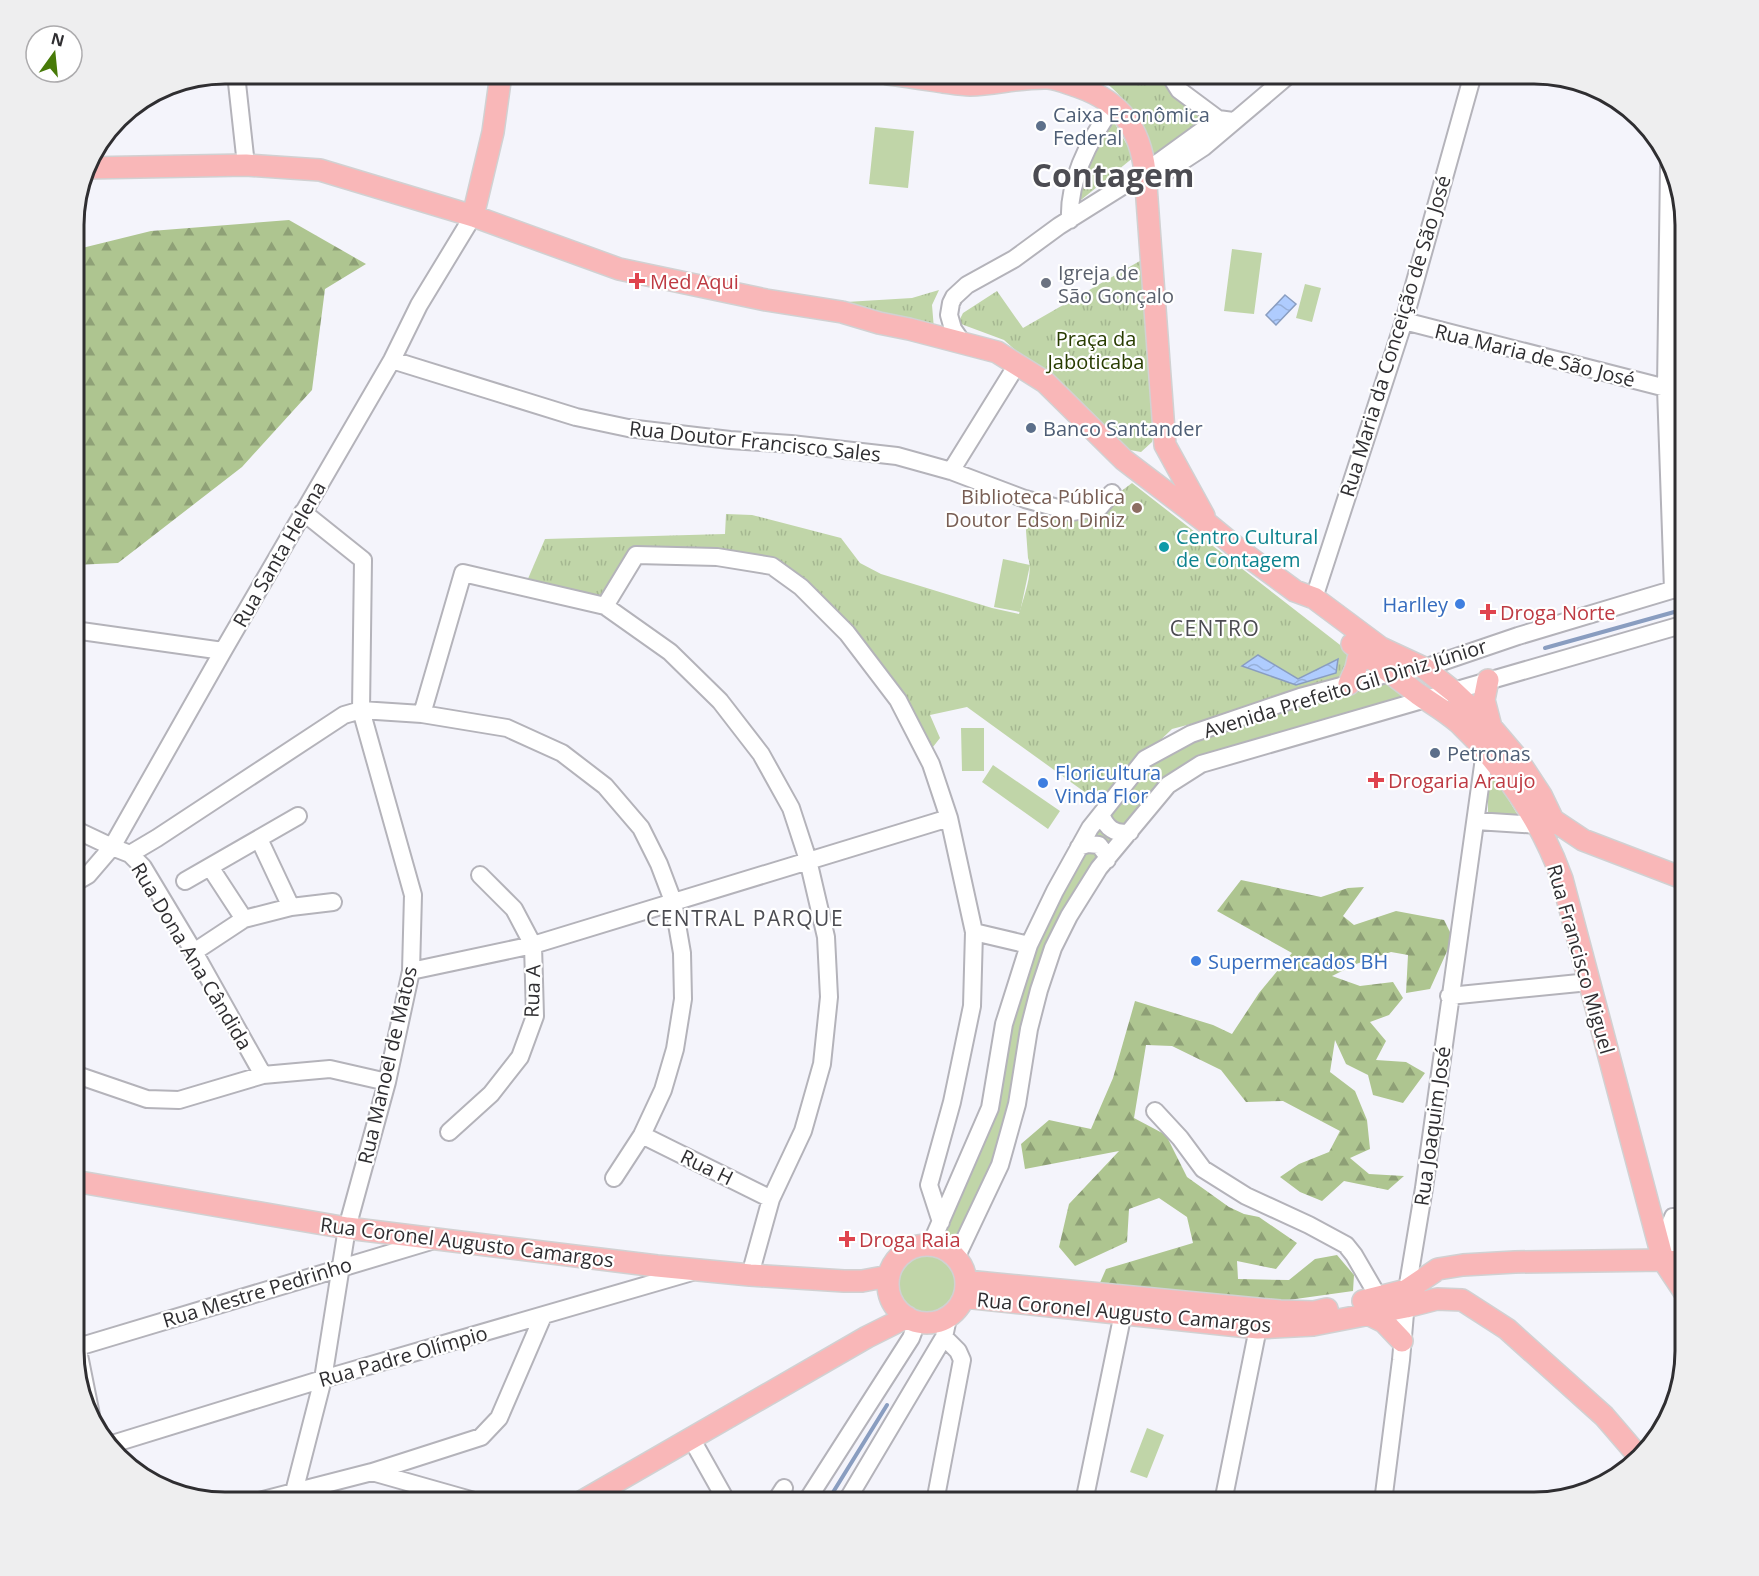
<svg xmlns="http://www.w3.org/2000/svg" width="1759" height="1576" font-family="'Open Sans',sans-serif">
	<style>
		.green { fill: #c0d5a8 }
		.forest { fill: url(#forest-firs) }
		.park { fill: url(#park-tufts) }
		.water { fill: url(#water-waves); stroke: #899dc0; stroke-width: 1.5 }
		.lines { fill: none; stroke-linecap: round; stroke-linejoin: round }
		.stream { stroke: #899dc0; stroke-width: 4 }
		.minor-casing { stroke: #b4b3ba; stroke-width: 20 }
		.major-casing { stroke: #d1d1d2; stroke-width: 24 }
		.minor { stroke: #fff; stroke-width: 16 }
		.major { stroke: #f9b7b8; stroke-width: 21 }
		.service-dot { fill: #5c6f8a; stroke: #fff; stroke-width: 2 }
		.health-dot { fill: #e0444e; stroke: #fff; stroke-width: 2 }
		.worship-dot { fill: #6b7280; stroke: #fff; stroke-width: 2 }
		.education-dot { fill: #8d6e63; stroke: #fff; stroke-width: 2 }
		.culture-dot { fill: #0f9aa8; stroke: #fff; stroke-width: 2 }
		.shop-dot { fill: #3f7fe0; stroke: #fff; stroke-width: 2 }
		.labels { text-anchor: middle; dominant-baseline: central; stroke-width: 4.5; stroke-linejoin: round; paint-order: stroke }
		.service-label { font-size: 20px; fill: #4e5e75; stroke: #fff; text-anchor: start }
		.worship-label { font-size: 20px; fill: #5b616d; stroke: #fff; text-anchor: start }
		.health-label { font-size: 20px; fill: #be3a42; stroke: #fff; text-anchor: start }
		.street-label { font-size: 20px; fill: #2f2e31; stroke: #fff }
		.park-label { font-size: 20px; fill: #283c00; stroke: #fff }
		.education-label { font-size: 20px; fill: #785e54; stroke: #fff; text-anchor: end }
		.culture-label { font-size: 20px; fill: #0d838f; stroke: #fff; text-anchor: start }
		.shop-label { font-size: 20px; fill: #366cbe; stroke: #fff; text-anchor: start }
		.neighbourhood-label { font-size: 21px; letter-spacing: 1.5px; fill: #4c4c52; stroke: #fff }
		.town-label { font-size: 32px; font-weight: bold; fill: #4c4c52; stroke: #fff }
		.rim { fill: none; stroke: #2f2e31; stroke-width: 3 }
	</style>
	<defs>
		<pattern id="forest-firs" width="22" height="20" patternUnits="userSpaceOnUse" patternTransform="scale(1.5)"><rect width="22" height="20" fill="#aec590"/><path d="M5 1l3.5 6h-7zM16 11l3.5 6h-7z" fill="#8ea076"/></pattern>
		<pattern id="park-tufts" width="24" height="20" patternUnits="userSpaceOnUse" patternTransform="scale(1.5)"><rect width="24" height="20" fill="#c0d5a8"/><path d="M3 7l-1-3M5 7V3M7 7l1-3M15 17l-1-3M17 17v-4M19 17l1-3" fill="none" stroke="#a5b791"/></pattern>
		<pattern id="water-waves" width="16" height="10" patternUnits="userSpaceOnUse" patternTransform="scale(1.5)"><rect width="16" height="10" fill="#afccfe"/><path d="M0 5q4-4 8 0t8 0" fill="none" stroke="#97b0da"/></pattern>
	</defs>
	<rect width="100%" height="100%" fill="#f4f4fb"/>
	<path class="green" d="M875,127L914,131L908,188L869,184Z
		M1232,249L1262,253L1254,314L1224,311Z
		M1305,284L1321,288L1312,322L1296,318Z
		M1003,559L1030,565L1020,612L994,607Z
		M1385,683L1406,696L1310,726L1191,760L1169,776L1049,940L1008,1109L993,1164L965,1222L951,1244L936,1237L957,1201L1011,1019L1051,910L1103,824L1151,765L1200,737L1280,710Z
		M961,728H984V771H962Z
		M993,765L1060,811L1048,829L982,782Z
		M1488,766L1519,817L1504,819L1488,812Z
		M898 1284a29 29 0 1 1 58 0a29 29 0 1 1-58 0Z
		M1147,1428L1164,1435L1147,1478L1130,1472Z"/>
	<path class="forest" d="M289,220L366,264L325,289L312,390L242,467L118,563L74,565V250L151,231Z
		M1241,880L1321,897L1348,888L1364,887L1343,916L1354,925L1396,911L1444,920L1453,938L1430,989L1406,993L1408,955L1391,952L1356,964L1332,976L1360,986L1393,982L1403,998L1389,1015L1370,1022L1386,1041L1376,1060L1406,1062L1425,1073L1403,1103L1373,1095L1368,1075L1346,1064L1335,1040L1330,1072L1355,1091L1367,1120L1370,1149L1350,1158L1369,1174L1404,1176L1388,1190L1344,1181L1322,1201L1300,1192L1280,1177L1299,1164L1329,1152L1340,1131L1283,1101L1246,1102L1221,1070L1172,1046L1146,1045L1134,1118L1166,1135L1187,1177L1229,1207L1244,1214L1259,1217L1297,1243L1276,1269L1237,1261L1238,1279L1289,1280L1315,1259L1337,1255L1354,1275L1353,1291L1274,1302L1099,1285L1106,1269L1193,1243L1187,1217L1159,1198L1129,1209L1127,1242L1075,1266L1059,1247L1069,1204L1119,1151L1025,1169L1021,1144L1049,1120L1091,1129L1113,1078L1135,1001L1213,1025L1232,1034L1259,993L1292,953L1217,911Z"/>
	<path class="park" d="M1092,74H1121L1125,83L1153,74H1163L1170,92L1184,105L1208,121L1154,155C1139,123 1125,91 1092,74Z
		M1111,121L1114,122L1134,157L1076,204L1093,155Z
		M1145,258L1156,426L1152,442L1141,452L1130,450L1122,446L1004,340L961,324L960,319L963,313L997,291L1023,328Z
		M939,290L932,305L934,329L846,302L912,298Z
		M1132,483L1353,655L1347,678L1270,703L1172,729L1097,801L967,707L930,715L940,738L929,752L903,702L777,563L640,553L603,603L527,581L545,539L725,534L726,514L752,515L841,538L860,563L881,574L992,608L1019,614C1023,599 1034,571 1028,558L1025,517H1067L1100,507Z"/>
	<path class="water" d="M1285,295L1296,304L1276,325L1266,315Z
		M1258,655L1298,679L1338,659L1336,673L1296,685L1242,666Z"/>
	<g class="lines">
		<path class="stream" d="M1545,648L1685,609
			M827,1502L887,1405"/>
		<defs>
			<path id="minor" d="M236,74L246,165
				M1169,74L1179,90L1218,119
				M1671,162L1669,167L1666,388L1673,590
				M1146,185L1204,147L1290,74
				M1070,220C1068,180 1091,137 1114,105
				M1404,321L1666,388
				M962,342L953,329L949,315L951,303L954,297L967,285L1014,259L1059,226L1145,172L1218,119L1233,121
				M392,360L576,417L628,428L730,440L791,444L897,456L951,471L1025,499L1072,512L1100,507L1112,493
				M951,471L1018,363
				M1314,598L1404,321L1473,74
				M605,606L636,555L717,557L772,566L801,587L847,633L898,700L931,764L949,818L974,932L972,1006L952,1102L929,1185L941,1222
				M74,630L223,651
				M422,714L463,573L605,606L670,652L720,701L761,754L791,808L808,860L826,937L829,997L822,1064L803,1131L771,1199L750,1275
				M1101,814C1106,828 1115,835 1130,832
				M1476,821L1538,825L1547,822
				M74,829L112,847L130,854L143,867L194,952L263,1075
				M259,839L291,907
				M1079,847L1088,844L1099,845L1105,853L1107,860
				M130,854L157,838L344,715L361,710L422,714L507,728L562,753L605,786L641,828L659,864L673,901L682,953L683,999L675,1049L663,1090L642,1135L614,1178
				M210,867L244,919
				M185,881L298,816
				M74,883L88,875L112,847L223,651L392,360L419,305L473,216
				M974,932L1029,945
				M194,952L244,919L291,907L333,902
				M411,971L533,945L949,818
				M1449,996L1589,982
				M74,1074L147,1099L179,1100L263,1075L330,1069L387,1082
				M1155,1111L1180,1138L1203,1169L1246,1196L1309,1225L1346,1245L1354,1255L1379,1298
				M449,1132L491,1094L520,1057L535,1016L533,945L514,909L480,875
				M642,1135L771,1199
				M930,1246L990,1108L1004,1024L1029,945L1055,891L1090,828L1145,759L1191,734L1300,697L1390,673L1424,668L1518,636L1685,586
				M956,1258L1000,1165L1017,1104L1029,1029L1039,990L1053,948L1069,916L1099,868L1168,785L1201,764L1685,624
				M1685,1260L1672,1249L1668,1229L1673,1217L1685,1218
				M74,1330L92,1420
				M78,1347L431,1241
				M691,1438L727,1502
				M109,1445L323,1379L692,1272
				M372,1472L478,1502
				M255,1502L372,1472L481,1437L499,1418L543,1316
				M293,1502L294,1492L323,1379L347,1228L387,1082L411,971L413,895L361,710L363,560L303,512
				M775,1502L784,1488
				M806,1502L911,1338L917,1322
				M846,1502L944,1337L948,1318
				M935,1502L962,1360L958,1351L944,1337
				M1084,1502L1123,1313
				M1223,1502L1258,1328
				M1383,1502L1401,1360L1407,1290L1424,1188L1485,751"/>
			<path id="major" d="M888,74C906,76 924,79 943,82C951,83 961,85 970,85C996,84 1022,77 1048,78C1059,79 1069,84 1079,87C1121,102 1140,128 1145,172L1165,445L1204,516
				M86,168L246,165L320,170L473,216L619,269L766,300L842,312L879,323L909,329L997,352L1045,382L1124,460L1208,524L1242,552L1295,591L1314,598L1381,648L1424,668L1453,691L1491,727L1514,754L1541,795L1553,820L1583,840L1685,879
				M473,216L493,132L501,74
				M1352,644C1374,660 1396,677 1418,694C1431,703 1447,712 1459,723C1503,765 1542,822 1562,879L1663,1260L1685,1293
				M1488,680L1484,700L1491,727
				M1349,684L1356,668L1360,650
				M74,1181L347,1228L657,1266L750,1275L844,1281H862L889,1276
				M888 1284a39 39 0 1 1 78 0a39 39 0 1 1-78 0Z
				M966,1281L1280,1311L1314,1312L1327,1309
				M964,1297L1258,1328L1313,1325L1406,1307L1437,1299L1462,1300L1507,1329L1604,1416L1641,1459
				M1363,1301L1407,1290L1438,1269L1463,1265L1515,1262L1663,1260L1685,1263
				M1368,1314L1384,1322L1402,1341
				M581,1502L867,1337L907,1317"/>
		</defs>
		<use href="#minor" class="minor-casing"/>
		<use href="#major" class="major-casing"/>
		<use href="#minor" class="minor"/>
		<use href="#major" class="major"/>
	</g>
	<g class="service-dot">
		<circle cx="1041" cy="126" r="6"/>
		<circle cx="1031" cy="428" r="6"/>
		<circle cx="1435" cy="753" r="6"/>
	</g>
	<g class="health-dot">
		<path d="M634 272h6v6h6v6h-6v6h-6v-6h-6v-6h6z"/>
		<path d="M1485 603h6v6h6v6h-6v6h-6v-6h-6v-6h6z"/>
		<path d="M1373 771h6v6h6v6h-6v6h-6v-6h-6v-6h6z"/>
		<path d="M844 1230h6v6h6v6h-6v6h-6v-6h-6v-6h6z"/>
	</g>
	<circle class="worship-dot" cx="1046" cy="283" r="6"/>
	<circle class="education-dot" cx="1137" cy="508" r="6"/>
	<circle class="culture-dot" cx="1164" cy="547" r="6"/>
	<g class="shop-dot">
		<circle cx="1460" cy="604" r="6"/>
		<circle cx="1043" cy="783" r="6"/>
		<circle cx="1196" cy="961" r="6"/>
	</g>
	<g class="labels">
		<g class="service-label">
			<text x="1053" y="114">Caixa Econômica<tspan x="1053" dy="23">Federal</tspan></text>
			<text x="1043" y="428">Banco Santander</text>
			<text x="1447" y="753">Petronas</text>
		</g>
		<g class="worship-label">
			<text x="1058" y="272">Igreja de<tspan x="1058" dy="23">São Gonçalo</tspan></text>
		</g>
		<g class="health-label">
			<text x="650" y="281">Med Aqui</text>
			<text x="1500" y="612">Droga Norte</text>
			<text x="1388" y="780">Drogaria Araujo</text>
			<text x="859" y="1239">Droga Raia</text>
		</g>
		<g class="street-label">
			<text transform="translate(1395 336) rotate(-73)">Rua Maria da Conceição de São José</text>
			<text transform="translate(1535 355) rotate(14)">Rua Maria de São José</text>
			<text transform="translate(755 441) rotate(6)">Rua Doutor Francisco Sales</text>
			<text transform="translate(279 554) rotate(-60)">Rua Santa Helena</text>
			<text transform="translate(1345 688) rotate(-17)">Avenida Prefeito Gil Diniz Júnior</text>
			<text transform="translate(192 956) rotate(59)">Rua Dona Ana Cândida</text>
			<text transform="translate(1581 959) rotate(74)">Rua Francisco Miguel</text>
			<text transform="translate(532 991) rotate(-88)">Rua A</text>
			<text transform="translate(387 1065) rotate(-77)">Rua Manoel de Matos</text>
			<text transform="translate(1432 1126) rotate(-82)">Rua Joaquim José</text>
			<text transform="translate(707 1167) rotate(26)">Rua H</text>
			<text transform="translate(467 1242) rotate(7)">Rua Coronel Augusto Camargos</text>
			<text transform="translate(257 1292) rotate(-17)">Rua Mestre Pedrinho</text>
			<text transform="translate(1124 1312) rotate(5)">Rua Coronel Augusto Camargos</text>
			<text transform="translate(403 1356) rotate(-16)">Rua Padre Olímpio</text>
		</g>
		<g class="park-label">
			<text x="1096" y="338">Praça da<tspan x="1096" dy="23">Jaboticaba</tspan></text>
		</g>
		<g class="education-label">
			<text x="1125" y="496">Biblioteca Pública<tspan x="1125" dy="23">Doutor Edson Diniz</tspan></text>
		</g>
		<g class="culture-label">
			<text x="1176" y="536">Centro Cultural<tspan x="1176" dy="23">de Contagem</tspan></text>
		</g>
		<g class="shop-label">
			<text x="1448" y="604" text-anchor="end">Harlley</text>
			<text x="1055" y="772">Floricultura<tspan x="1055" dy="23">Vinda Flor</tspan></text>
			<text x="1208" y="961">Supermercados BH</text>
		</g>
		<g class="neighbourhood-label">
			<text x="1215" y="628">CENTRO</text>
			<text x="745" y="918">CENTRAL PARQUE</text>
		</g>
		<g class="town-label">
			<text x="1113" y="174">Contagem</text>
		</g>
	</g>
	<path d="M0 0H1759V1576H0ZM225 84H1534A141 141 0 0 1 1675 225V1351A141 141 0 0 1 1534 1492H225A141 141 0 0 1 84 1351V225A141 141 0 0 1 225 84Z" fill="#eeeeef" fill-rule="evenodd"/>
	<path class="rim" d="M225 84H1534A141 141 0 0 1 1675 225V1351A141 141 0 0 1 1534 1492H225A141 141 0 0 1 84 1351V225A141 141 0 0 1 225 84Z"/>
	<g transform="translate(54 54) rotate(15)"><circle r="28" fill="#ffffff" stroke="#acabad" stroke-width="1.5"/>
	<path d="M0-4.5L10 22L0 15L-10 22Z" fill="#477a08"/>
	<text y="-9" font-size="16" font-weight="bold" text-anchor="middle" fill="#2f2e31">N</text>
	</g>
</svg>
